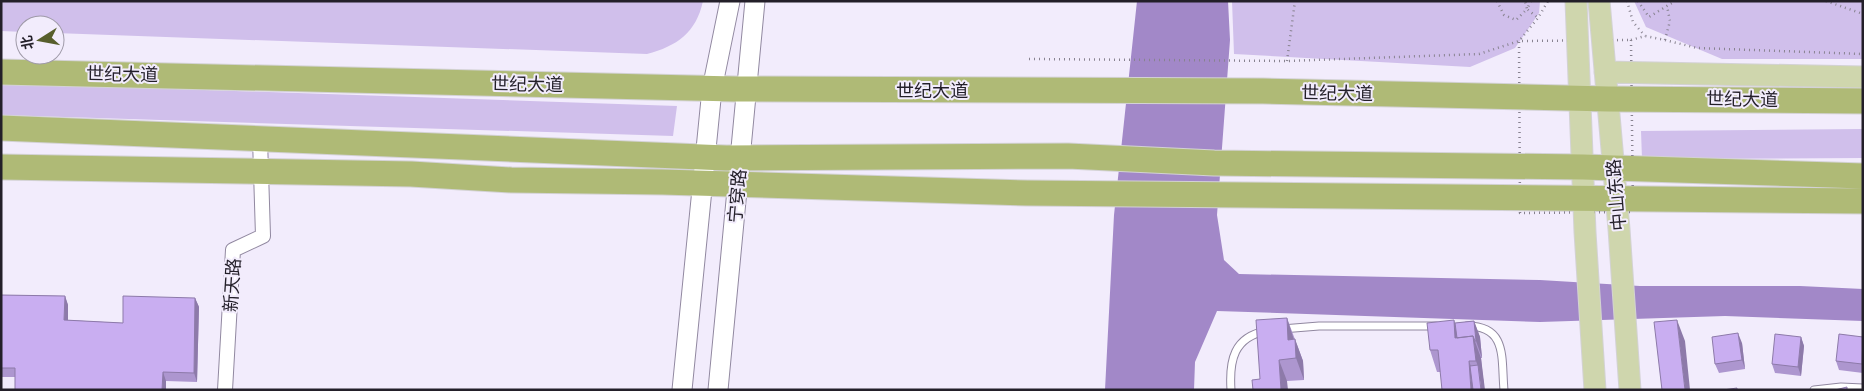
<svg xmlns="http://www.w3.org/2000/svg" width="1864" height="391" font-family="Raleway,'Noto Sans SC',sans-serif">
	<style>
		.green { fill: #d0bfeb }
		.water { fill: #a288c8 }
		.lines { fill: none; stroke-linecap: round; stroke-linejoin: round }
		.lane-casing { stroke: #9188a0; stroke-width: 9 }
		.street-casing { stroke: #9188a0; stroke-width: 16 }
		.secondary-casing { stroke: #9188a0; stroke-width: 21 }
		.primary-casing { stroke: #d3d2d4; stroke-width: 23 }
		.highway-casing { stroke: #d3d2d4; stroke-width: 27 }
		.path { stroke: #888390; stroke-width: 2.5; stroke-dasharray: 1 4; stroke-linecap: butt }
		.lane { stroke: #fff; stroke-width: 7 }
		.street { stroke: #fff; stroke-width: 14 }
		.secondary { stroke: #fff; stroke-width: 19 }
		.primary { stroke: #cfd6ad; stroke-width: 21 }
		.highway { stroke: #afba76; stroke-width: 25 }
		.wall { fill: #ad96cf }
		.shaded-wall { fill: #8d7aa9 }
		.building { fill: #c9aef1; stroke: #8d7aa9 }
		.labels { text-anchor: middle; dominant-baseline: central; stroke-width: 4; stroke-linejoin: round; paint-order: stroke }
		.street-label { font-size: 18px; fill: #231f29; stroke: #f2ecfc }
	</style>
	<rect width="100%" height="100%" fill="#f2ecfc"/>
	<path class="green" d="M1,1H703C696,33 677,46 647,54L55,33V25H25V32L1,31Z
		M1232,1H1540L1539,13L1515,48L1470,67L1234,54Z
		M1634,1H1863V59H1722L1646,27Z
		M1,83L677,106L673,136L1,115Z
		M1863,129V158L1642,159L1641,131Z"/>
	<path class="water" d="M1137,1H1228L1230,40L1217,215L1224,260L1239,274L1540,280L1640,286H1800L1863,289V321L1725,316L1540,322L1217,311L1195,362L1194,390H1105L1114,215Z"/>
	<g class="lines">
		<defs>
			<path id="lane" d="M1467,326C1508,326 1501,359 1504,390
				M1282,329L1319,326H1436
				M1231,390C1229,360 1234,337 1266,331
				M1814,390L1841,387L1863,388"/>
			<path id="street" d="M225,390L233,250L263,236L260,139"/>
			<path id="secondary" d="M682,390L712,89L730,1
				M718,390L755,1"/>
			<path id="primary" d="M1576,1L1585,232L1595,390
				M1599,1L1619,229L1630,390
				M1605,72L1863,77"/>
			<path id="highway" d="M1,72L735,89L1263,91L1608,99L1863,101
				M1,128L726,158L1068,156L1214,163L1583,167L1863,176
				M1,167L411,174L511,180L662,182L1027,193L1863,201"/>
		</defs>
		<use href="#lane" class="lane-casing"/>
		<use href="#street" class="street-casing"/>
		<use href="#secondary" class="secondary-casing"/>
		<use href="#primary" class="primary-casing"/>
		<use href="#highway" class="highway-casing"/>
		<path class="path" d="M1497,1L1504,15L1516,20L1527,9L1525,1
			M1531,1L1527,9L1538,18
			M1627,1L1633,22L1645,36
			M1638,1L1649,17L1675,1
			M1826,1L1863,14
			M1631,40L1633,212L1520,213L1519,41Z
			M1631,40L1645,36L1665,40L1670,21L1667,6
			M1665,40L1697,48L1863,54
			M1029,59L1287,61L1479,54L1519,41L1538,18L1548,1
			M1287,61L1295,1"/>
		<use href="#lane" class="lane"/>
		<use href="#street" class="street"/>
		<use href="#secondary" class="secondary"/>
		<use href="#primary" class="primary"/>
		<use href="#highway" class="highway"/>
	</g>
	<path class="wall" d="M1,295L65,296L68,305V320L123,323L195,298L199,307L197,382L166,381V390H15V377H1Z
		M1287,318L1303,361L1304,380L1287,381L1260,379Z
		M1474,321L1480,337L1482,358H1481L1483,378L1484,382L1440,372H1437L1430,350L1455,323Z
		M1801,337L1804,346L1801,376L1775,373L1772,364Z
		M1863,337V373L1839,370L1836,361Z
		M1742,343L1745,369L1719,373L1715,364Z"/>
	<path class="shaded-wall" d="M65,296L68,305V329L64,320Z
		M195,298L199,307L197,382L194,373Z
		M1287,318L1294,340H1288Z
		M1454,320L1462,342L1455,338Z
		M1677,320L1685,341L1690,390H1685Z
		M1474,321L1480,337L1482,358L1476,341Z
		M1738,333L1742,343L1745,369L1742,360Z
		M1473,336L1481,358L1485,390H1481L1479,369L1476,361Z
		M1801,337L1804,346L1801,376L1798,367Z
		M1295,339L1303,361L1304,380L1296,358Z
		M1279,360L1287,381L1288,390H1281Z
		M1469,361L1477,383V390H1471Z
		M163,372L166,381V390H162Z"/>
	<path class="building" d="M1,295L65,296L64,320L123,323V296L195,298L194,373L163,372L162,390H15V368H1Z
		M1287,318L1288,340L1295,339L1296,358L1279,360L1281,390H1253L1252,380L1260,379L1256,320Z
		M1454,320L1455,338L1473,336L1476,361H1469L1471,390H1442L1438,350H1430L1427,323Z
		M1677,320L1685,390H1662L1654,322Z
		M1474,321L1476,341H1475L1473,336L1457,338L1455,323Z
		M1738,333L1742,360L1715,364L1712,337Z
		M1775,334L1801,337L1798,367L1772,364Z
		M1839,334L1863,337L1862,364L1836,361Z
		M1478,365L1481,390H1473L1470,366Z
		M1847,387V390H1835Z
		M1737,388V390H1723Z"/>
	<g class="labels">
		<g class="street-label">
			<text transform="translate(122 74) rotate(1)">世纪大道</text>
			<text transform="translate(527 84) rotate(1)">世纪大道</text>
			<text x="932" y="90">世纪大道</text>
			<text transform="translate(1337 93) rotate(1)">世纪大道</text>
			<text transform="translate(1742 99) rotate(1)">世纪大道</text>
			<text transform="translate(1616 195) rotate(-95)">中山东路</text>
			<text transform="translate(737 196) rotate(-85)">宁穿路</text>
			<text transform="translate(232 285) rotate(-86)">新天路</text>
		</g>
	</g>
	<rect width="1864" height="391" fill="none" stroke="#231f29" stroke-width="5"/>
	<g transform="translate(40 40) rotate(259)"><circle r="24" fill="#f2ecfc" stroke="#9f9aa8"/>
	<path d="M0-4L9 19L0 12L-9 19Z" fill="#575e2c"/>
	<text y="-8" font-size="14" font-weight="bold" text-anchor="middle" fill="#231f29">北</text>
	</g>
</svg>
